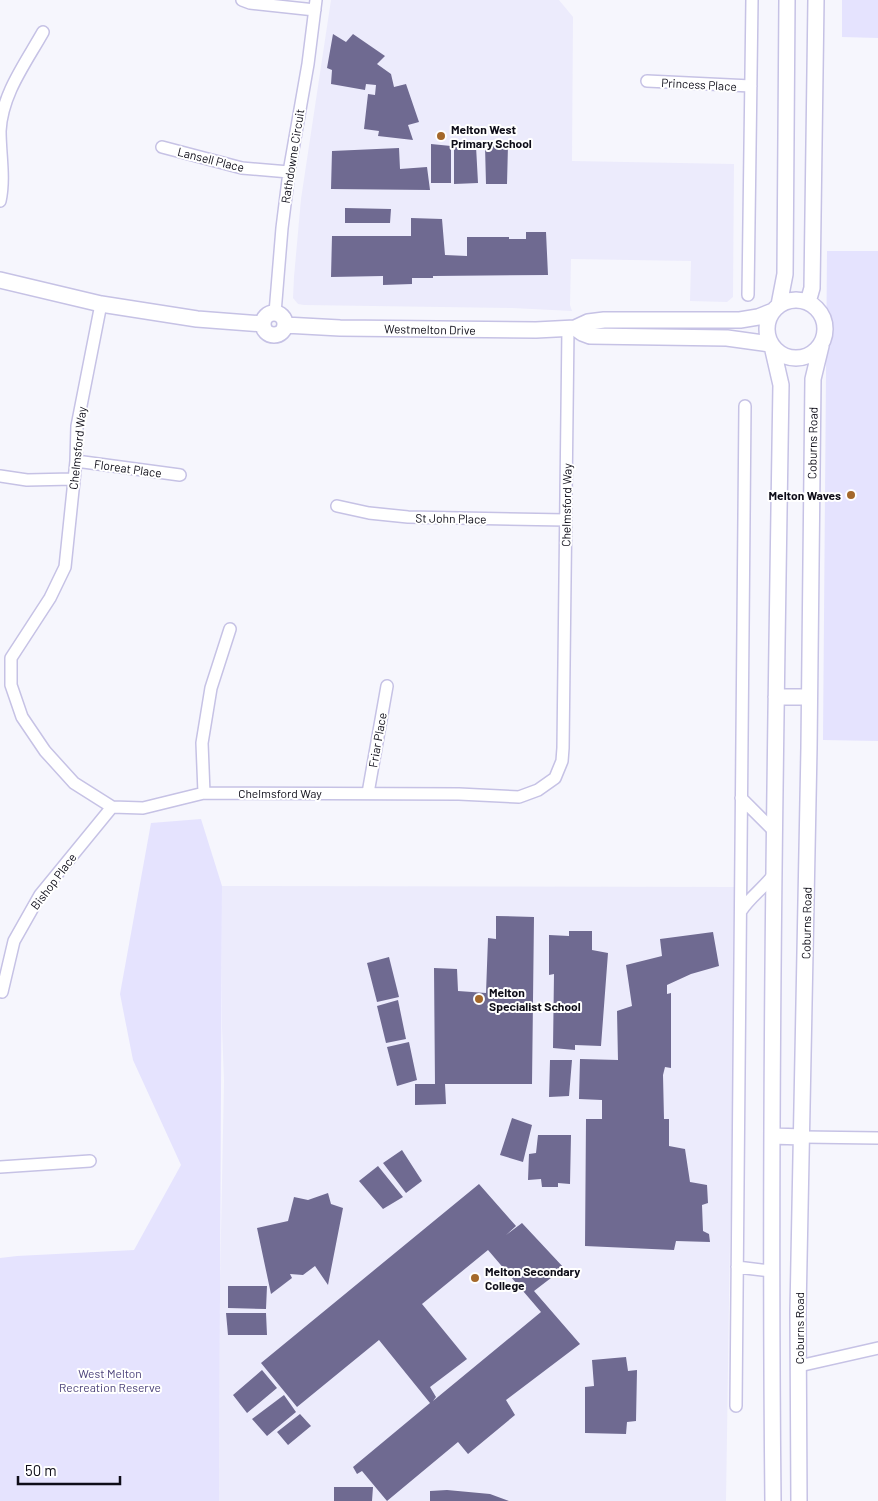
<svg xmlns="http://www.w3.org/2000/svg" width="878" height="1501" font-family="Barlow,sans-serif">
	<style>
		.built { fill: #ecebfc }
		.green { fill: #e5e3fe }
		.building { fill: #6f6a91; fill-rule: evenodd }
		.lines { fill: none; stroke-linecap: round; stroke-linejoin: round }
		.minor-casing { stroke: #c6c2e5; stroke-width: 14 }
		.tertiary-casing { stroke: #c6c2e5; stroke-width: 18 }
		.minor { stroke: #fff; stroke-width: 11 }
		.tertiary { stroke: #fff; stroke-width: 15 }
		.poi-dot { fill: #a4682b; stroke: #fff; stroke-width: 2 }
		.labels { text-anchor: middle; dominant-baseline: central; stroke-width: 4; stroke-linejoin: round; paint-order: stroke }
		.street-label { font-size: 12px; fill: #0e0d18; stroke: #fff }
		.poi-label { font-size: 12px; font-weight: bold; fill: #0e0d18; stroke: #fff; text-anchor: start }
		.park-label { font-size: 12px; fill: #4c437a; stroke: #fff }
	</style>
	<rect width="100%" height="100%" fill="#f6f6fd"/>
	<path class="built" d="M331,0H559L573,17L572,161L734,164L733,297L727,302L690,301L691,261L571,259L570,305L572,311L512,308L304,305L298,304L293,298L294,277L301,199Z
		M222,886L736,887L735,1122L730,1237L726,1501H219L220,1283L224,1081L222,1028Z"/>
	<path class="green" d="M842,0H878V38L842,37Z
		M827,251H878V741L823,740Z
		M201,819L222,886L219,1501H0V1258L17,1256L134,1250L181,1165L133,1060L120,994L151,823Z"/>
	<path class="building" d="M333,34L346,42L353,34L385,56L377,64L391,74L394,87L406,84L419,122L408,125L413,140L378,136L379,131L364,129L368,94L375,95L376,85L366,84L365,90L331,84L332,70L327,68Z
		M431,144L451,146V183H431Z
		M454,145L476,146L478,183L454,184Z
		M508,145L507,184H486L485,146Z
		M399,148L400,169L427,167L430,190L331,189L332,151Z
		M345,208L391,209L390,223H345Z
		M411,218L442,219L445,255L467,256V237H509V239H526V232H546L548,275L433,276V278H412V284L383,285V276L331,277L332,236H411Z
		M496,916L534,917L532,1084H445L446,1104L415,1105V1084H435L434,968L457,969L458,991L486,993L488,938L496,939Z
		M569,931H592V950L608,953L601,1046L575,1045V1050L553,1048L554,974L549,975V935L569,936Z
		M713,932L719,966L691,974L667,985V994L671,993V1068L665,1067L663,1075L664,1119H669V1146L685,1149L690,1182L707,1185L708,1203L702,1205L703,1231L709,1234L710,1242L676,1241L674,1250L585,1246L586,1119H602V1100L579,1099L580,1059L618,1060L617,1011L632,1006L626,965L662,956L660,939Z
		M389,957L399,997L377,1002L367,963Z
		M398,1000L406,1039L386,1043L377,1006Z
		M409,1042L417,1080L397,1086L387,1047Z
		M550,1060H572L569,1096L549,1097Z
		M512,1118L532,1125L523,1162L500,1155Z
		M538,1135H571L570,1184L558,1183V1187H542L541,1179L528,1180L529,1154L536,1153Z
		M402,1150L422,1181L406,1193L383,1163Z
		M378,1166L403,1197L383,1209L359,1181Z
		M479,1184L516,1226L506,1235L522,1223L564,1268L534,1291L580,1344L506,1400L515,1415L468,1454L458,1442L387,1501L362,1471L357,1474L353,1467L430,1403L379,1340L297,1407L261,1363ZM488,1250L541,1312L433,1401L436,1397L430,1387L467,1359L422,1304Z
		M328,1193L331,1204L343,1208L328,1285L315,1266L303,1275L290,1274L292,1278L271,1294L257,1228L288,1221L294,1197L308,1200Z
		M228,1286H267L266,1309L228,1308Z
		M226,1313H266L267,1335H228Z
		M626,1357L628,1371L637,1370L636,1421L627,1422L626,1434L585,1433V1387L594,1386L592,1360Z
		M262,1370L277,1388L247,1413L233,1395Z
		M284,1395L296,1412L267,1436L252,1419Z
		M300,1414L311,1426L288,1445L277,1432Z
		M334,1487H373L372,1501H334Z
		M447,1490L490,1494L509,1501H430V1491Z"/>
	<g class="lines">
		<defs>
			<path id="minor" d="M242,0L250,3L315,10
				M647,81L751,86
				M162,147L242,168L289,172
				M0,201C5,178 0,154 0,131C2,94 25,64 43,32
				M748,295L752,0
				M101,304L77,426L76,461L65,567L50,598L11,658V685L22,717L45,751L74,783L112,807L143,808L204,793L459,794L519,797L538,790L555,778L562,761L563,748L568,328
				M275,313L282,228L289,172L308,64L316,0
				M76,461L180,475
				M0,476L27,480L73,479
				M337,506L369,513L408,517L566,520
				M204,793L202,743L211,688L230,629
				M368,793L387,686
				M741,798L775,832
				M741,911C750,897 764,888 774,874
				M2,992L14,941L40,895L112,807
				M803,1137L878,1138
				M0,1167L90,1161
				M737,1267L771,1271
				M799,1366L878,1348
				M736,1406L745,406"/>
			<path id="tertiary" d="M0,280L101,304L197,319L263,324
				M767 329a29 29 0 1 1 58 0a29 29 0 1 1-58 0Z
				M808,302L812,288L816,0
				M779,305L785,274L787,0
				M263 324a11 11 0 1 1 22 0a11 11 0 1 1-22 0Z
				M285,325L340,328L536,330L575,328L588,322L604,320H740L758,317L773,311
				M575,328L582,333L590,336L727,338L770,344
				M772,346L781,385C775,757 769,1129 773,1501
				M776,697H809
				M772,1136L803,1137
				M799,1501L798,1311L809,748L813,379L821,346"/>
		</defs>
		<use href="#minor" class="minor-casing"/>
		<use href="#tertiary" class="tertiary-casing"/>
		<use href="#minor" class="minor"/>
		<use href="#tertiary" class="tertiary"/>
	</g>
	<g class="poi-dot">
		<circle cx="441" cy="136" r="5"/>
		<circle cx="851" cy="495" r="5"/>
		<circle cx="479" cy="999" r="5"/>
		<circle cx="475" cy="1278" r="5"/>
	</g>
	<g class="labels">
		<g class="street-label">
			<text transform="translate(699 84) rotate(3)">Princess Place</text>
			<text transform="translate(292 156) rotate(-81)">Rathdowne Circuit</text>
			<text transform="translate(211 159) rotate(14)">Lansell Place</text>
			<text transform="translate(430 329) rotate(1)">Westmelton Drive</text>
			<text transform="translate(812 443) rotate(-89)">Coburns Road</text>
			<text transform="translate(77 448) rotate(-84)">Chelmsford Way</text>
			<text transform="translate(128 468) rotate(8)">Floreat Place</text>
			<text transform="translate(566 505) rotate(-89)">Chelmsford Way</text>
			<text transform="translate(451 518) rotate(1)">St John Place</text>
			<text transform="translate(377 740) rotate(-80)">Friar Place</text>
			<text x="280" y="793">Chelmsford Way</text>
			<text transform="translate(53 881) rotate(-53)">Bishop Place</text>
			<text transform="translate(806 923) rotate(-89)">Coburns Road</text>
			<text transform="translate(799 1328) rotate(-90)">Coburns Road</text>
		</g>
		<g class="poi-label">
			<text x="451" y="129">Melton West<tspan x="451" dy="14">Primary School</tspan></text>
			<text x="841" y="495" text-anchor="end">Melton Waves</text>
			<text x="489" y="992">Melton<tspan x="489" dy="14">Specialist School</tspan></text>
			<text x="485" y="1271">Melton Secondary<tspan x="485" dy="14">College</tspan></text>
		</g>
		<g class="park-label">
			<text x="110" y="1373">West Melton<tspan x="110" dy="14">Recreation Reserve</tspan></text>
		</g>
	</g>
	<path d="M18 1476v8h102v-8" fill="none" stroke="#0e0d18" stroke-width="2.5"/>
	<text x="25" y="1476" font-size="15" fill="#0e0d18" stroke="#ffffff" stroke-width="4" paint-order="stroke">50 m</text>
</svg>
